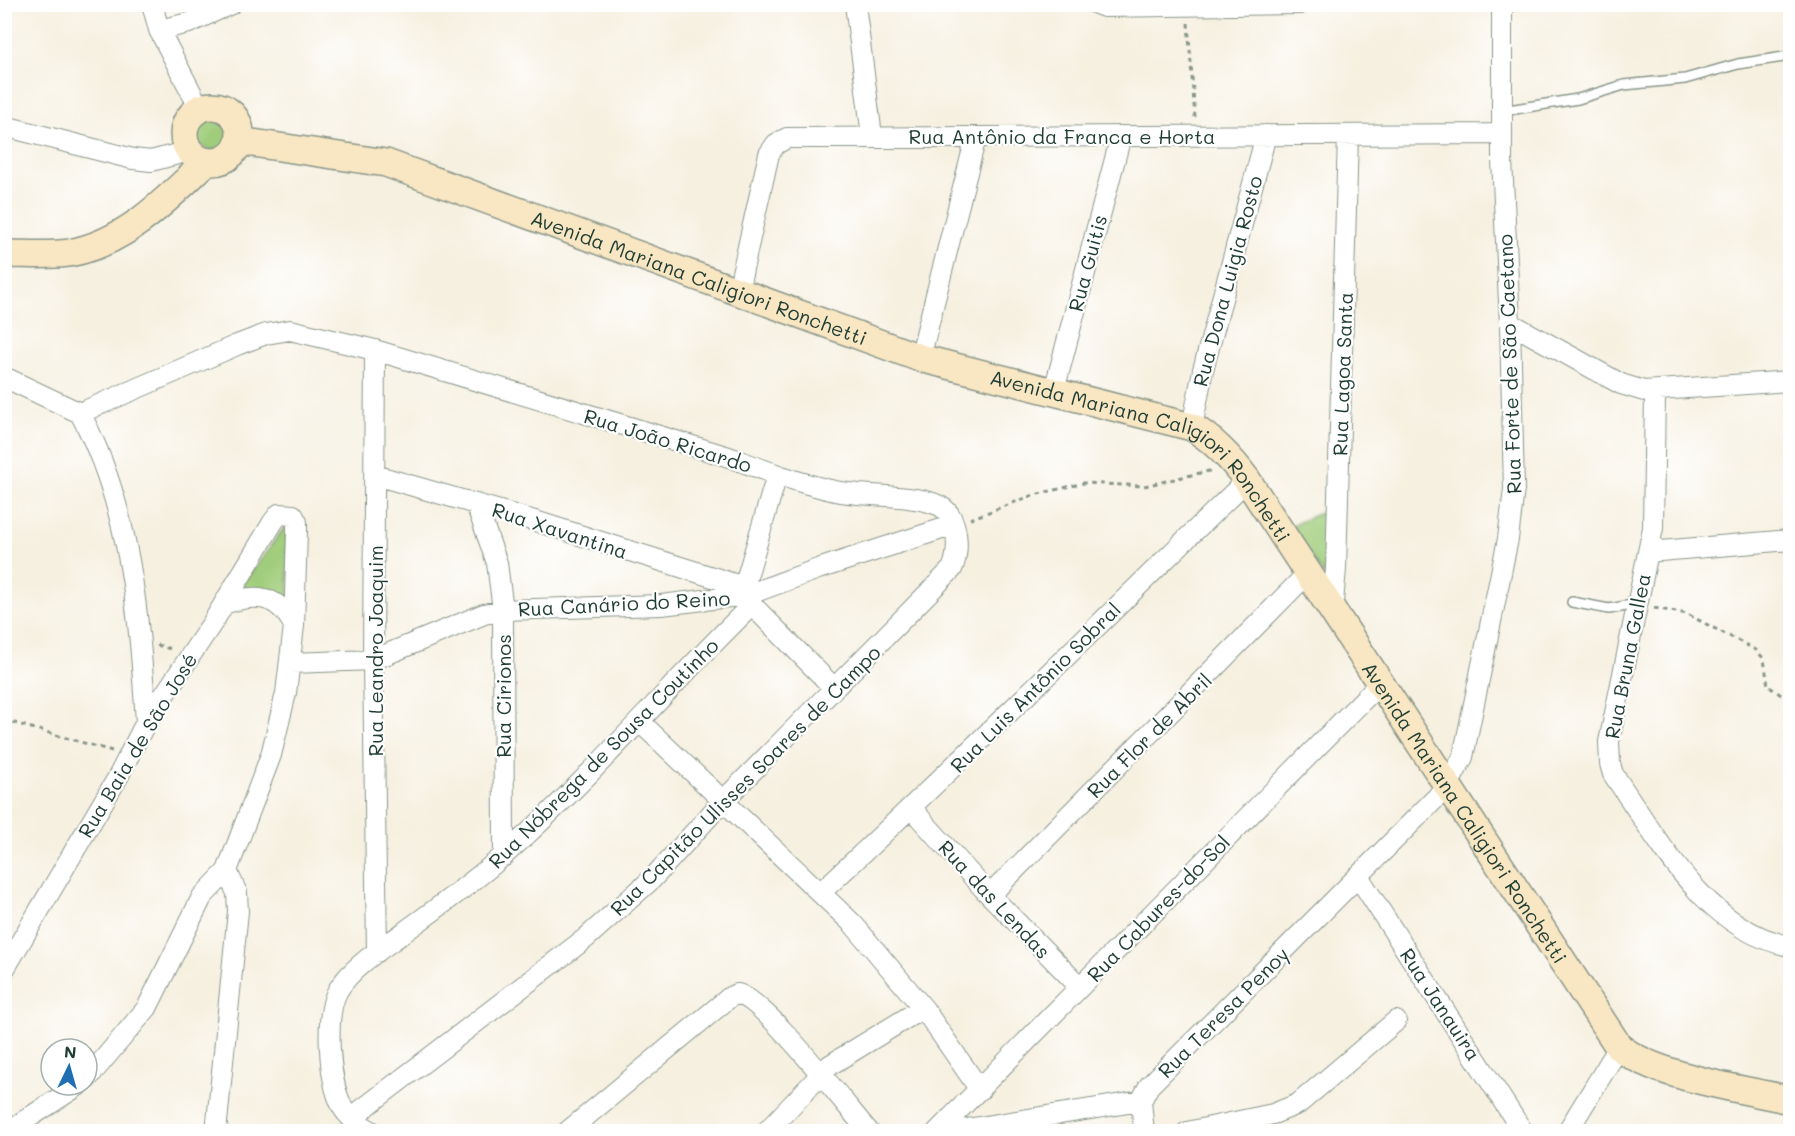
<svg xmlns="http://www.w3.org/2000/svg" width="1795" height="1136" font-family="Mali,sans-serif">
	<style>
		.green { fill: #a0cd7b; stroke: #608558; stroke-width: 1.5 }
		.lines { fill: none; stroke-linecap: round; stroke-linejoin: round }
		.lane-casing { stroke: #8a968a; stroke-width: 12 }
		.street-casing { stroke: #8a968a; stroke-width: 22 }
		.secondary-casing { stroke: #8a968a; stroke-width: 30 }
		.path { stroke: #8a968a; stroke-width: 3; stroke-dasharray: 4.5 4.5; stroke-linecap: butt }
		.lane { stroke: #fff; stroke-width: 9 }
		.street { stroke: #fff; stroke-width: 20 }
		.secondary { stroke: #f9e7c3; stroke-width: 27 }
		.labels { text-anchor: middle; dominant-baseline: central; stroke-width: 4.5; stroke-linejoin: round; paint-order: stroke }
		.street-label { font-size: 20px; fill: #1f3d34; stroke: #fff }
	</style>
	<rect width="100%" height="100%" fill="#fff"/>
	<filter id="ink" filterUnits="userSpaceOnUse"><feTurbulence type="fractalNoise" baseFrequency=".0167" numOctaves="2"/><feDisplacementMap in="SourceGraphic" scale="12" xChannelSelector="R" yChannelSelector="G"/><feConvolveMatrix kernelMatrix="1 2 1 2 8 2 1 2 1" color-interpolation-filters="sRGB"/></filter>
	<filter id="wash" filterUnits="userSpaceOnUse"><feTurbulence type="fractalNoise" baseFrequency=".008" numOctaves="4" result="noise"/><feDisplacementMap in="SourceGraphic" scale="24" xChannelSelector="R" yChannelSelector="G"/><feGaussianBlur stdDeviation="1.35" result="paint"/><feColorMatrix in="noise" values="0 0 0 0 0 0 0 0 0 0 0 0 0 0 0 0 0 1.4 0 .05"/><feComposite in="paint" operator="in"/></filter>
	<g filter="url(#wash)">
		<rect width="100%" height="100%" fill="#f6f0e0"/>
		<path class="green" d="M196 134a16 16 0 1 1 32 0a16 16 0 1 1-32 0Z
			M1328,510L1324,576L1290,526Z
			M286,525L290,609L234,596Z"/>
	</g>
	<g filter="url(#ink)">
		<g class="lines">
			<defs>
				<path id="lane" d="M1502,111L1578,99L1624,85L1685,79L1738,64L1790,56
					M1572,602L1609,609L1637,604"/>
				<path id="street" d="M152,4L159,30L200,109
					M855,4L872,136
					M1096,4L1104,7L1299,4
					M159,30L189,23L231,4
					M4,126L133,159L151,161L189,151
					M738,291L769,154L776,144L787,138L1502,134
					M1510,323L1621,384L1644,391L1790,381
					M375,350L373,660L377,952
					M920,358L976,137
					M4,377L80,413L237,345L266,334L290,330L375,350L729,457C764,470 798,483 835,491C863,497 917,494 940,506C959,516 960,551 952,569L723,801L652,879L586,938L351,1118
					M1054,391L1121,136
					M1655,392L1653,528L1609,742L1610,764L1613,774C1658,839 1706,931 1790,946
					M80,413C131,508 139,616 146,722
					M1192,427L1203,370L1266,135
					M375,475L535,521L744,587
					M476,504L497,563L503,610L504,856
					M1648,552L1790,540
					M224,604C255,593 278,594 294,626
					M752,605L834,688
					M1332,613L1336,569L1348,135
					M292,663L373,660L484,614L503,610L661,605L747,595L818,569L954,525
					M640,722L853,924L924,1009L980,1090
					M912,809L983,888L1080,987
					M1358,876L1523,1132
					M821,892C966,758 1105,617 1247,480
					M990,895L1308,573
					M4,970L118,777L146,722L213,622L273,522L279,514L293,515L297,522V532L294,626L286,693L271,755L227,871L202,897L147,1008L87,1079
					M1141,1101L1144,1132
					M7,1132L79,1085
					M216,1132L238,911L237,893L227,871
					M373,1132C361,1125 348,1118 342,1106C329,1081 324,1015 338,990C352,967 381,949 403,933C437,908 471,884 503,856C592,778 667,687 752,605L744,587L777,475
					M567,1132L730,997L737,994C763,997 847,1107 869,1132
					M766,1132L830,1065L923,1008
					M937,1132L1379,684
					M948,1132L1141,1101L1149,1086L1447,787L1463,757L1508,539L1514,489L1510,323L1502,160V4
					M1187,1132L1273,1114L1298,1104L1396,1021
					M1567,1132L1619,1047"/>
				<g id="secondary">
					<circle cx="212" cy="134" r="28"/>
					<path id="s1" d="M239,141L386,163L920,358L1192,427C1215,441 1231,458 1247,480L1619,1047C1656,1077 1743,1089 1790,1100"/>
					<path d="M4,254C26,254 49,256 69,253C126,243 166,200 206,162"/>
				</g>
			</defs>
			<use href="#lane" class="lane-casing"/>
			<use href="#street" class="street-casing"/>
			<use href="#secondary" class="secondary-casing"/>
			<path class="path" d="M1188,23L1195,118
				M970,519L1034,495L1084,483L1144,486L1213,470
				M1654,608L1687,614L1756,650L1764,659L1768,686L1790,701
				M157,645L174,650
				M4,720L112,751"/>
			<use href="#lane" class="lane"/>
			<use href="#street" class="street"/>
			<use href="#secondary" class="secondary"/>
		</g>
	</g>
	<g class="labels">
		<g class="street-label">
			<text x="1062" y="136">Rua Antônio da Franca e Horta</text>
			<text transform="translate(1087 263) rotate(-75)">Rua Guitis</text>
			<text stroke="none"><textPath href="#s1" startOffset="482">Avenida Mariana Caligiori Ronchetti</textPath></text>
			<text transform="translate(1227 281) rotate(-75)">Rua Dona Luigia Rosto</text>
			<text transform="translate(1509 364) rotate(-92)">Rua Forte de São Caetano</text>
			<text transform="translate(1342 374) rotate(-88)">Rua Lagoa Santa</text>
			<text transform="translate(668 440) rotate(17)">Rua João Ricardo</text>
			<text stroke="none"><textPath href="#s1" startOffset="968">Avenida Mariana Caligiori Ronchetti</textPath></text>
			<text transform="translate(560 530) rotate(18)">Rua Xavantina</text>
			<text transform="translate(624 603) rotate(-3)">Rua Canário do Reino</text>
			<text transform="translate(375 651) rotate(-90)">Rua Leandro Joaquim</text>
			<text transform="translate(1627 656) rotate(-79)">Rua Bruna Gallea</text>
			<text transform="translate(1035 687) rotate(-45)">Rua Luis Antônio Sobral</text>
			<text transform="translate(503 696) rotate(-90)">Rua Cirionos</text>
			<text transform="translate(1149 735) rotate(-45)">Rua Flor de Abril</text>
			<text transform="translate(137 745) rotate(-59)">Rua Baia de São José</text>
			<text transform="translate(603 753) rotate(-45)">Rua Nóbrega de Sousa Coutinho</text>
			<text transform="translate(745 780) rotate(-45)">Rua Capitão Ulisses Soares de Campo</text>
			<text stroke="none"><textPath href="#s1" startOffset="1472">Avenida Mariana Caligiori Ronchetti</textPath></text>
			<text transform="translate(995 899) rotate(47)">Rua das Lendas</text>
			<text transform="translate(1158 908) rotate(-46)">Rua Cabures-do-Sol</text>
			<text transform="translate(1441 1004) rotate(57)">Rua Janauira</text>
			<text transform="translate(1223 1012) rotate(-45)">Rua Teresa Penoy</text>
		</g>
	</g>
	<rect width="1795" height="1136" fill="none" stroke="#fff" stroke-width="24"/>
	<g transform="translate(69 1067) rotate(5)"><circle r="28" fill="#ffffff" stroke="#a5b1ae" stroke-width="1.5"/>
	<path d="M0-4.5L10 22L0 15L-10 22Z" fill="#1f6fb2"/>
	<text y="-9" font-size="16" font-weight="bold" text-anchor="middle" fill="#1f3d34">N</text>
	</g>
</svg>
